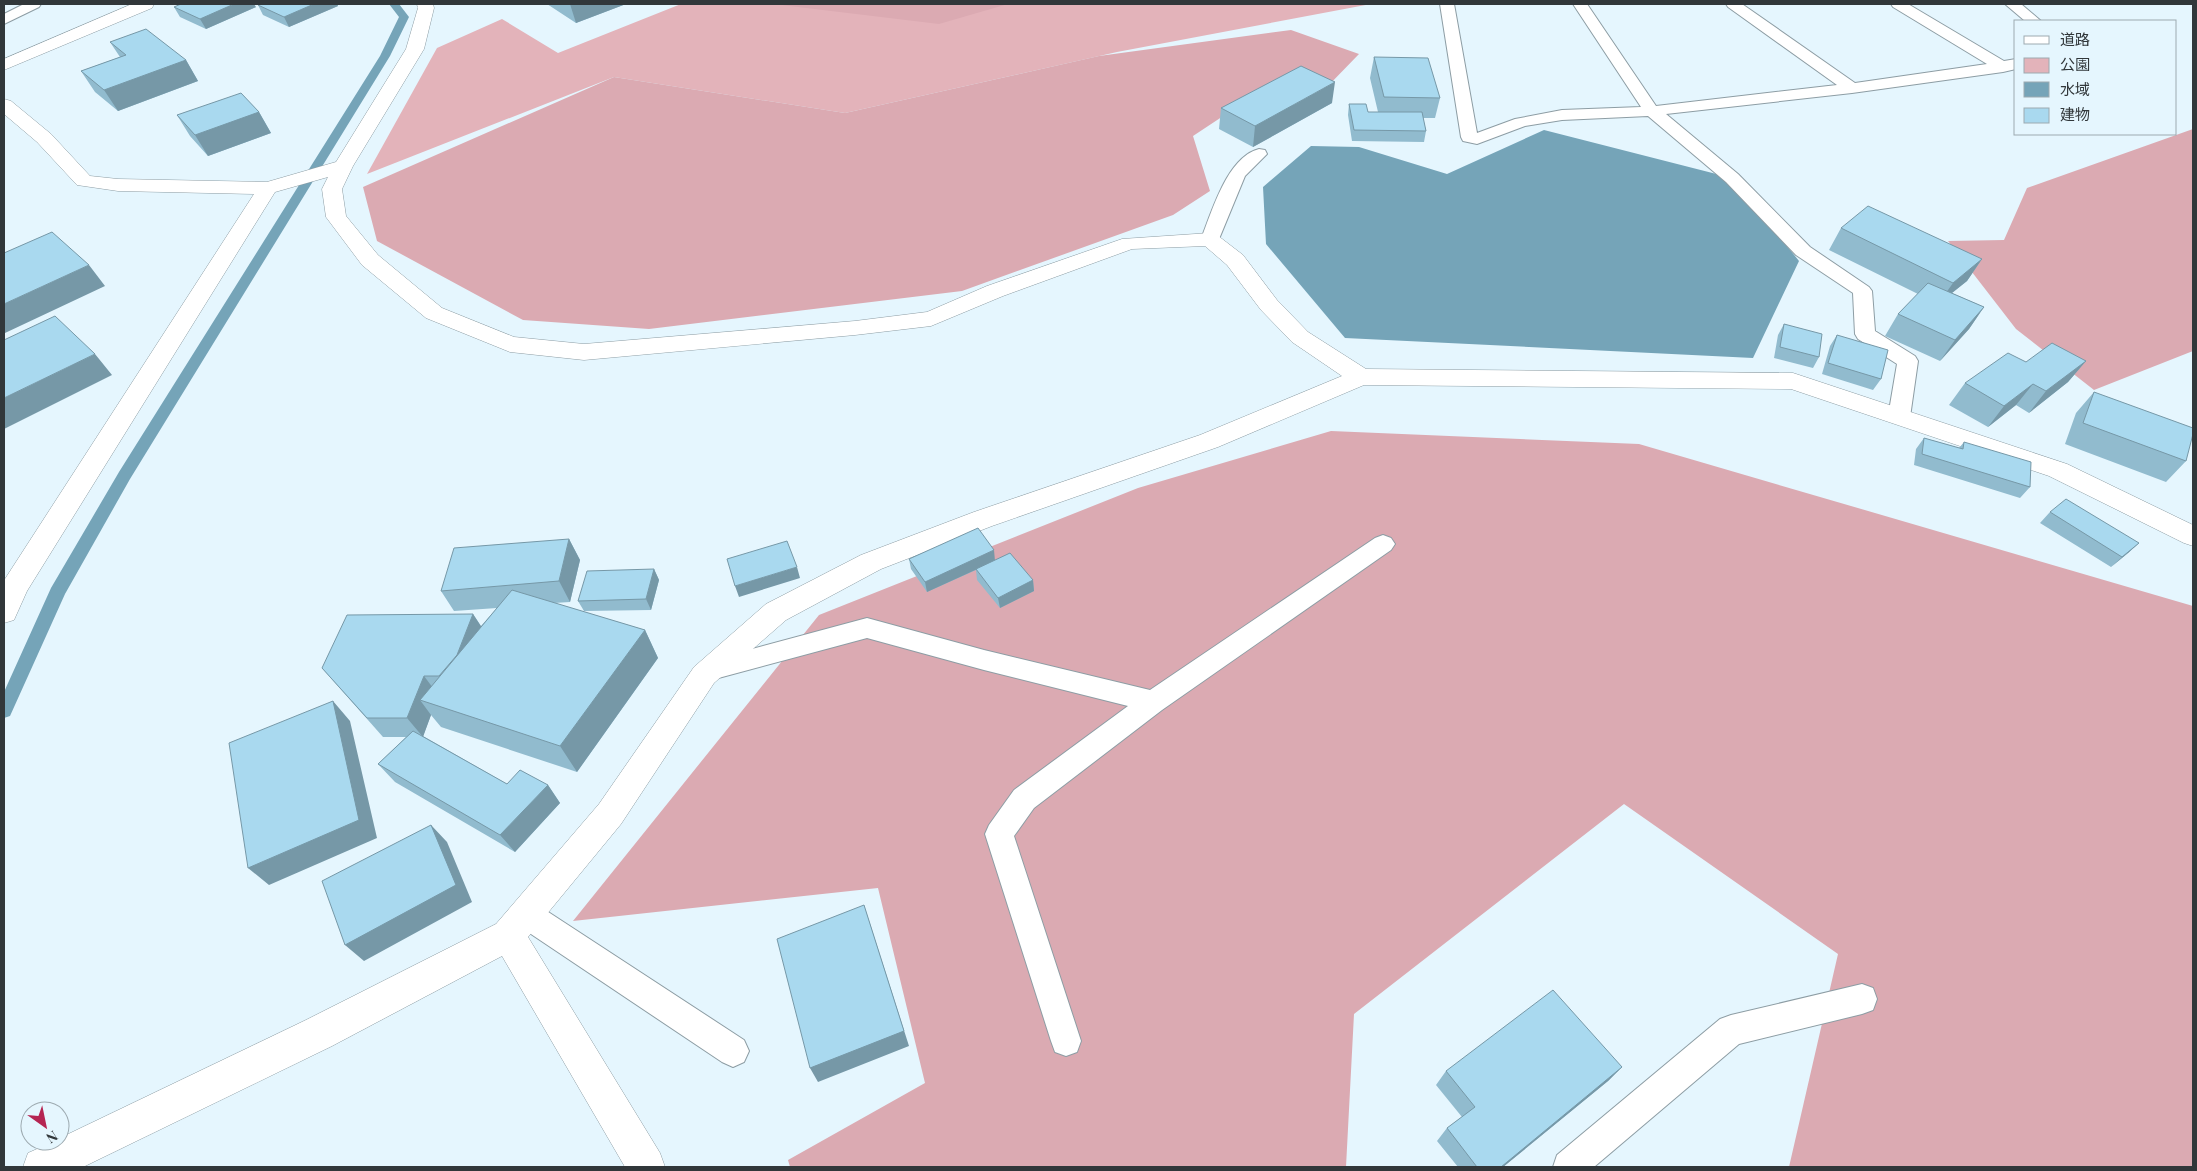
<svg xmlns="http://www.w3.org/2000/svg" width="2197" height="1171" font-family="'Playfair Display','Noto Sans JP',serif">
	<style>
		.green { fill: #e3b3ba }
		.forest { fill: #dbaab2 }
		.water { fill: #75a4b8 }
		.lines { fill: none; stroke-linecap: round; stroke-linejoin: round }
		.stream { fill: #75a4b8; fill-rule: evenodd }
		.lane-casing { stroke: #8d9da4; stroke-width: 2 }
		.street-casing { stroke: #8d9da4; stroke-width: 1 }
		.secondary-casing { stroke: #8d9da4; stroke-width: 1 }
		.lane { fill: #fff; fill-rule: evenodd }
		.street { fill: #fff; fill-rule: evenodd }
		.secondary { fill: #fff; fill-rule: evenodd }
		.wall { fill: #91bbce }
		.shaded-wall { fill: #7698a7 }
		.building { fill: #a9d9ef; stroke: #7698a7 }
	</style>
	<rect width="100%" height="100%" fill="#e5f6fe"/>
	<path class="green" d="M681,4H1371L1117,52L845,113L614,77L367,174L437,48L502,19L558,53Z"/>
	<path class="forest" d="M773,4H1008L939,24Z
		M1291,30L1359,54L1326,88L1258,93L1193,136L1210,191L1173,215L962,291L649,329L523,320L377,241L363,187L614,77L845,113L1099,56Z
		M2193,129V351L2094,390L2016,329L1948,241L2004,240L2027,188Z
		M1331,431L1639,444L2193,606V1167H1789L1838,954L1624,804L1354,1014L1346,1167H790L788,1160L925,1083L878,888L573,921L819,615L1138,488Z"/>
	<path class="water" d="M1544,130L1732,178L1799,261L1753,358L1345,338L1266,244L1263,187L1311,146L1359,147L1447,174Z"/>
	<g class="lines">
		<path class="stream" d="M389,4H399L409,17L390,56L130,479L65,594L10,716L4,718V692L51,588L119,472L380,56L399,17Z"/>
		<defs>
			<path id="lane" d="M24,4H41L39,7L4,24V14Z
				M1440,4H1454L1477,133L1515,119L1562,110L1641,107L1573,4H1587L1656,106L1837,85L1728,7L1726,4H1742L1855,83L1987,64L1893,7L1891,4H1908L2004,61L2016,59V69L2003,72L1852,93L1666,114L1738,174L1810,247L1869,287L1872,291L1875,331L1915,356L1918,361L1910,417L1906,422L1899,424L1892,422L1888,417L1897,364L1858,339L1855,334L1853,293L1796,255L1726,182L1648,116L1562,120L1525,126L1477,144L1463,141L1461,137Z
				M2005,4H2021L2041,21H2025Z
				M1259,149L1265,150L1267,154L1245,176L1219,239L1216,243L1210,244L1204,243L1201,239C1212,212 1227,157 1259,149Z
				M1383,535L1391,538L1395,544L1391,550L1162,710L1034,808L1014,836L1081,1041L1077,1052L1066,1056L1055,1052L1051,1041L985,834L989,825L1014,790L1128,706L984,670L867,638L711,680L702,677L698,670L702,663L711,660L867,618L984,650L1150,690L1375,538Z
				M526,900L536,904L744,1040L749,1051L744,1062L733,1067L722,1062L516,924L512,914L516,904Z
				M1862,984L1873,988L1877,999L1873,1010L1862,1014L1739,1044L1594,1167H1553L1557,1155L1720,1019L1731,1015Z"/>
			<path id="street" d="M417,4H433L434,8L424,49L353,166L342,189L346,216L378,255L442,308L514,337L584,344L855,321L927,312L987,286L1122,239L1210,233L1217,235L1243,255L1277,300L1308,332L1366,369L1793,373L2067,464L2193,525V546L2184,543L2049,476L1791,389L1364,385L1218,447L992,526L881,569L786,620L714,683L621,824L528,937L660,1153L665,1167H625L502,956L332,1046L83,1167H23L28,1153L55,1141H60V1138L306,1020L496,924L599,804L694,667L766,604L861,555L974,512L1200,435L1342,376L1292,342L1261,310L1227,265L1205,246L1132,249L1003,296L931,326L855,335L584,360L510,352L426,318L362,265L326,217L322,189L328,177L275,192L27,591L14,620L4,623L5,579L254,194L118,191L77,185L37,142L4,114V99L11,101L51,134L90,176L118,179L267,182L336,162L406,49L418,8Z"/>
			<path id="secondary" d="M132,4H154L152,8L4,70V59Z"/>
		</defs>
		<use href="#lane" class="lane-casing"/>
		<use href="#street" class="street-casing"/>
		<use href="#secondary" class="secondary-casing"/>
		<use href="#lane" class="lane"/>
		<use href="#street" class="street"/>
		<use href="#secondary" class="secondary"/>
	</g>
	<path class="wall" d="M261,4H337L338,6L289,27L263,15L258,5Z
		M547,4H626L576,23Z
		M174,7H256L206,29L180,17Z
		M110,42L186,60L198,81L118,111L95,92L81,71L120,57Z
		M1374,57L1440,98L1435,118H1423L1426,131L1424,142L1352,141L1348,115L1349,104L1368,112H1378L1370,78Z
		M1332,103L1253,147L1219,129L1221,108Z
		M259,112L271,133L208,156L190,136L177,115Z
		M1841,228L1982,259L1967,281L1952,293L1984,307L1969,329L1940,361L1885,336L1898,314L1918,294L1829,250Z
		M1784,324L1819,357L1813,368L1774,358L1778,335Z
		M1837,335L1881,379L1873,390L1822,374L1830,346Z
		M2086,361L2068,382L2029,413L2016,405L1988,427L1949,405L1965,383L2026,362Z
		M2094,392L2186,461L2166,482L2065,444L2076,413Z
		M1924,438L1959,448L1964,442L2030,487L2020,498L1914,465L1916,449Z
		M2050,512L2139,543L2128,553L2111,567L2040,523Z
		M569,539L580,560L570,602L554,603L645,630L658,658L577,772L441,727L431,715L423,736L507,784L548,785L560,803L515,852L395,782L378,764L406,737H383L322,668L473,614L481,626L497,608L454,611L441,591Z
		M909,559L995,560L1033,580L1034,591L1000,608L977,580L976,570L927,592L911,569Z
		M654,569L659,580L651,610L584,611L578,601Z
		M1622,1067L1608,1081L1503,1167H1458L1437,1141L1447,1128L1462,1117L1436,1085L1446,1071Z"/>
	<path class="shaded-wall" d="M234,4H254L256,7L206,29L200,19Z
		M314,4H337L338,6L289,27L284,17Z
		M570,4H626L576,23Z
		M186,60L198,81L118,111L104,90Z
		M1335,82L1332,103L1253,147L1255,126Z
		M259,112L271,133L208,156L195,135Z
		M1982,259L1967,281L1938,304L1953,283Z
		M89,265L105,286L5,333L4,332V304Z
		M1984,307L1969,329L1940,361L1955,340Z
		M95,354L112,375L4,429V398Z
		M2086,361L2068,382L2029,413L2046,391Z
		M2033,384L2016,405L1988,427L2004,406Z
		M569,539L580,560L570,602L559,581Z
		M2139,543L2128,553L2111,567L2122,557Z
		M994,550L995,561L927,592L925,582Z
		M797,567L800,578L739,597L735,586Z
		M654,569L659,580L651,610L646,599Z
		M1033,580L1034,591L1000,608L998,598Z
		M473,614L486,634L449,676Z
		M645,630L658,658L577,772L560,746Z
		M424,676L439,696L420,700L431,715L423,737L407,718Z
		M333,701L350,721L377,838L269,885L248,868Z
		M548,785L560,803L515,852L500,835Z
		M431,825L447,842L472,902L364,961L345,945Z
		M864,905L909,1046L818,1082L810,1068Z
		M1622,1067L1608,1081L1503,1167H1501Z"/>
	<path class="building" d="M181,4H234L200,19L174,7Z
		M261,4H314L284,17L258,5Z
		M146,29L186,60L104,90L81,71L126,55L110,42Z
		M1374,57L1428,58L1440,98L1384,97Z
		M1301,66L1335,82L1255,126L1221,108Z
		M241,93L259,112L195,135L177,115Z
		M1349,104H1366L1368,112H1422L1426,131L1354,130Z
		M1868,206L1982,259L1953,283L1841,228Z
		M52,232L89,265L4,304V253Z
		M1928,283L1984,307L1955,340L1898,314Z
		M55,316L95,354L4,398V340Z
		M1784,324L1822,334L1819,357L1780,347Z
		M1837,335L1888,350L1881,379L1828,363Z
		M2052,343L2086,361L2046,391L2033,384L2004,406L1965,383L2008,353L2026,362Z
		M2094,392L2193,428V434L2186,461L2083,423Z
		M1924,438L1963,449L1964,442L2031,462L2030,487L1922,454Z
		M2066,499L2139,543L2122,557L2050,512Z
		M978,528L994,550L925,582L909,559Z
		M569,539L559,581L441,591L454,548Z
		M787,541L797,567L735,586L727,559Z
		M1010,553L1033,580L998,598L976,569Z
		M654,569L646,599L578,601L587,571Z
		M512,590L645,630L560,746L420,700Z
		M473,614L457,655L439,676H424L407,718H367L322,668L347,615Z
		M333,701L359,820L248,868L229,743Z
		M413,731L507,784L520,770L548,785L500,835L378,764Z
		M431,825L456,885L345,945L322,881Z
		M864,905L904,1031L810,1068L777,939Z
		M1553,990L1622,1067L1501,1167H1477L1447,1128L1475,1107L1446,1071Z"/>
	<rect width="2197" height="1171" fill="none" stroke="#31373a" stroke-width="10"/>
	<rect x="2014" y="20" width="162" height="115" fill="#e5f6fe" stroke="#9daab0"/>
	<rect x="2024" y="36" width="25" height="8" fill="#ffffff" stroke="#9daab0"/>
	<text x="2060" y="45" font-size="15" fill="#31373a">道路</text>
	<rect x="2024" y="58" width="25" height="15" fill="#e3b3ba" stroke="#9daab0"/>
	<text x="2060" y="70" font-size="15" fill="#31373a">公園</text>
	<rect x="2024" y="82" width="25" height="15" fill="#75a4b8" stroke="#9daab0"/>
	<text x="2060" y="95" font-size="15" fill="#31373a">水域</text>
	<rect x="2024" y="108" width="25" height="15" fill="#a9d9ef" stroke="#9daab0"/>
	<text x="2060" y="120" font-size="15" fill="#31373a">建物</text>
	<g transform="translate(45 1126) rotate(147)"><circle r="24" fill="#e5f6fe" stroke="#9daab0"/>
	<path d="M0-4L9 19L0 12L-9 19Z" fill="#b52552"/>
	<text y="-8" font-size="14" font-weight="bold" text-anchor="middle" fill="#31373a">N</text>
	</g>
</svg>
